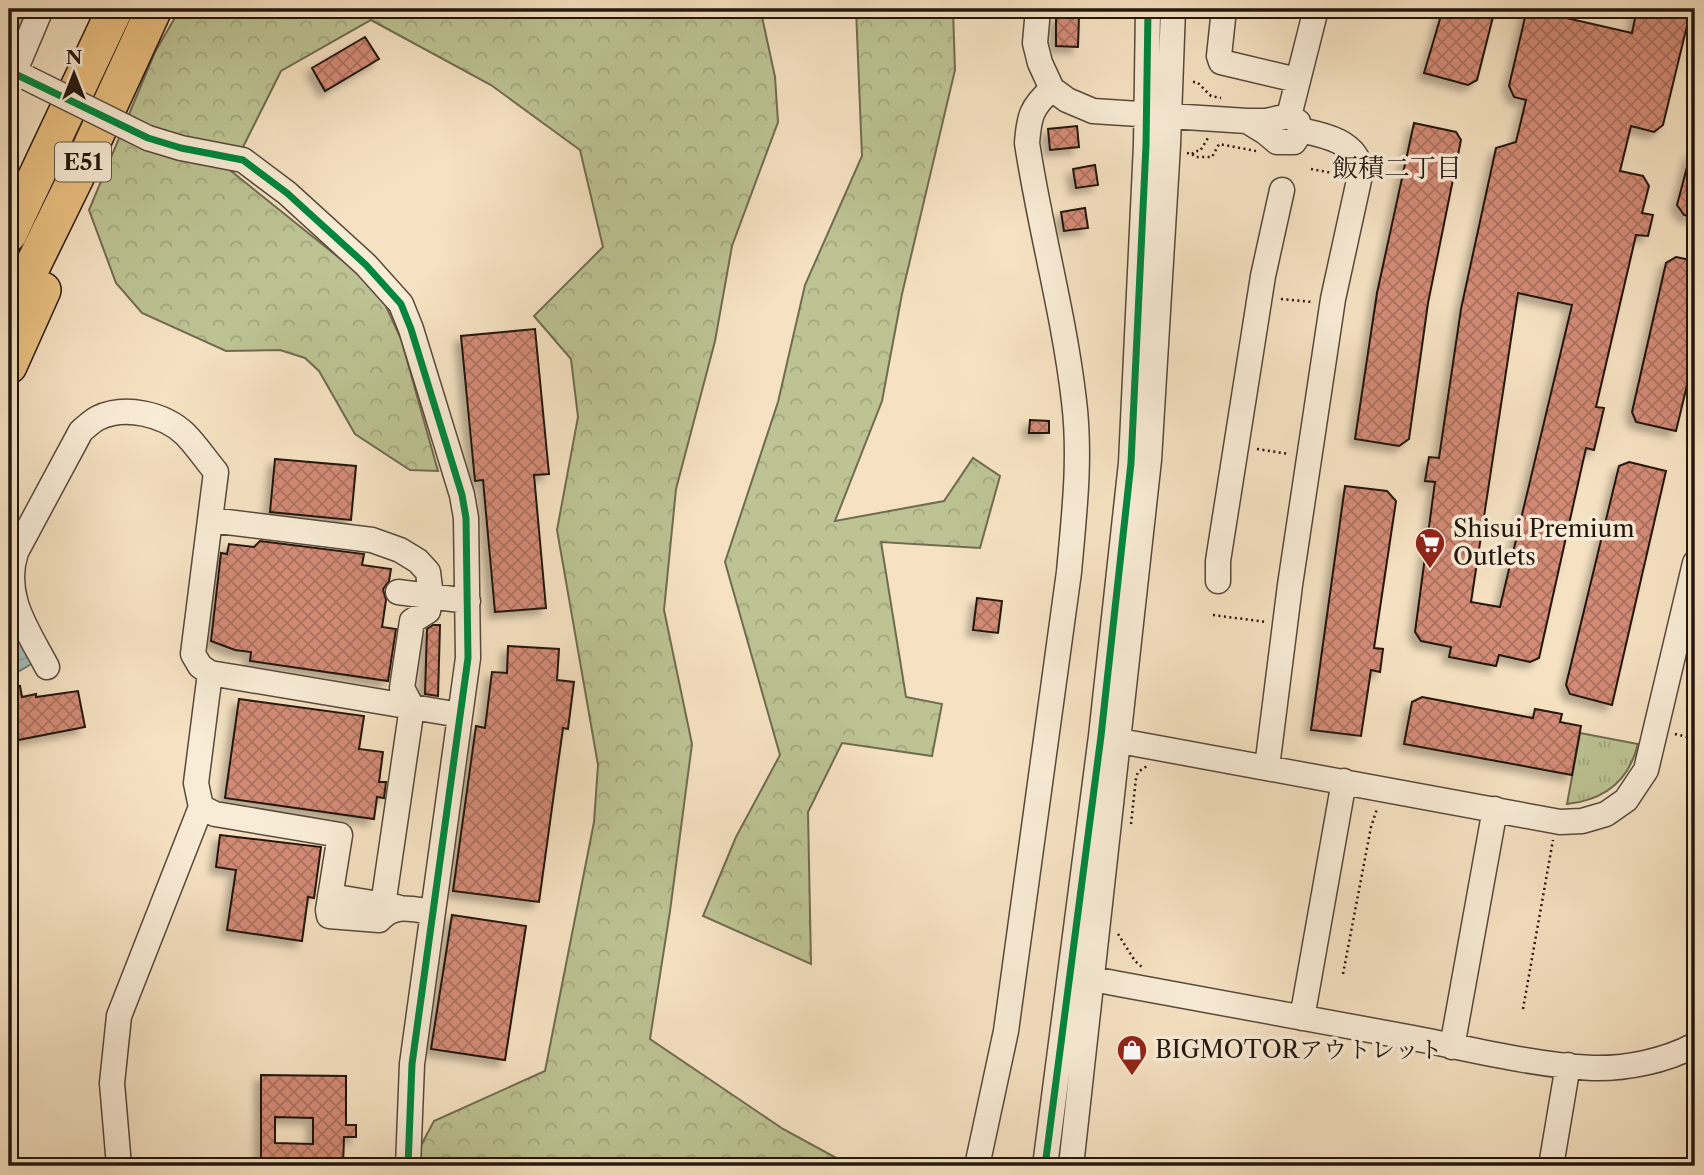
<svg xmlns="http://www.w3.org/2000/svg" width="1704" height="1175" font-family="'Libre Caslon Text','Noto Serif JP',serif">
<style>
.forest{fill:url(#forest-crowns);stroke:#706c50;stroke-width:2}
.park{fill:url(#park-tufts);stroke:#706c50;stroke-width:2}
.water{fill:url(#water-waves);stroke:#6d7a76;stroke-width:2}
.building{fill:url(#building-cross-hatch);stroke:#24160e;stroke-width:2;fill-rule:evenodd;filter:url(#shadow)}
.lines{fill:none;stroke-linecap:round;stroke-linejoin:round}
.minor-casing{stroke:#58493b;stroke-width:27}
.highway-casing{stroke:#24160e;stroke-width:38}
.path{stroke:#24160e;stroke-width:2.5;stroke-dasharray:2 3.5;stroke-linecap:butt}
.minor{stroke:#f9ecd7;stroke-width:24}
.highway{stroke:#ebc181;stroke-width:35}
.minor-bridge-casing{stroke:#58493b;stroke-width:27;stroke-linecap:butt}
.minor-bridge{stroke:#f9ecd7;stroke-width:24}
.cycleway-casing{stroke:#f9ecd7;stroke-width:11}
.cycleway{stroke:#00873e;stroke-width:7}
.labels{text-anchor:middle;stroke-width:7;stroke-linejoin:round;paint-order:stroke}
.shield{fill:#f9ecd7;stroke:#64564a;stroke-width:2}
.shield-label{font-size:23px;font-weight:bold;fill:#24160e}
.poi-label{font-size:24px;fill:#24160e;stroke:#f9ecd7;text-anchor:start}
.neighbourhood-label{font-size:26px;fill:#24160e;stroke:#f9ecd7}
</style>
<defs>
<pattern id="forest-crowns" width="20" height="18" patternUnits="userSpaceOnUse" patternTransform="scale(1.75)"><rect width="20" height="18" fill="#bdc393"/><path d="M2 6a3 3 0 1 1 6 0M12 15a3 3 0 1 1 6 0" fill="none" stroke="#a2a77e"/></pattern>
<pattern id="park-tufts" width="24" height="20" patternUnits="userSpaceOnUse" patternTransform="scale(1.75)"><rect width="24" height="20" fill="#bdc393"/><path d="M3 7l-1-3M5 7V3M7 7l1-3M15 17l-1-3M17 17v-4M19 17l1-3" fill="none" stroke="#a2a77e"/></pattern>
<pattern id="water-waves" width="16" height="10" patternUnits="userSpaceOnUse" patternTransform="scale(1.75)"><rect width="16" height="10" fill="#9ebcbb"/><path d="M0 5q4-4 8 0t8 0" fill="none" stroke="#88a1a0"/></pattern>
<pattern id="building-cross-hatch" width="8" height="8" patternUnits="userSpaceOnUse" patternTransform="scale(1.75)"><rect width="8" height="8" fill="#d38b76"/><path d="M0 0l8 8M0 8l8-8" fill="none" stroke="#ab715f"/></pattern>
<filter id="shadow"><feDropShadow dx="-6" dy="6" stdDeviation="3.5" flood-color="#0004"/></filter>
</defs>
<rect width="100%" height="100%" fill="#f6e2c2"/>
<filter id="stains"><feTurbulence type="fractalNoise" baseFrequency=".00286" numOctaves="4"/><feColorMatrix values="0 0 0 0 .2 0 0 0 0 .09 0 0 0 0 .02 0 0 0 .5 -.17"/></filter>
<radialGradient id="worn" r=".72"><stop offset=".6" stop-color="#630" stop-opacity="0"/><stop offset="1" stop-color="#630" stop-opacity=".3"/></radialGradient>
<path class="forest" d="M9 9H54L49 20 9 46Z
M180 9H758L761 12 775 77 778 122 732 246 715 341 676 489 664 610 692 744 670 911 650 1039 783 1129 851 1166H419V1149L434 1121 545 1071 594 822 598 765 557 530 578 417 571 359 534 316 603 247 580 150 491 85 371 20 281 71 231 171 378 289 401 339 438 471 410 470 355 434 319 371 305 358 280 350 226 351 142 313 116 283 89 210 155 52Z
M856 9H953L955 70 902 294 882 401 835 521 944 501 973 458 1000 476 980 548 881 542 906 697 942 704 932 756 842 743 808 812 811 964 703 916 736 837 780 755 725 562 778 402 805 285 862 156Z"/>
<path class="park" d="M1580 733 1638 744C1629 781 1604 800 1567 804Z"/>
<path class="water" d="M9 617 35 662 9 677Z"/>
<path class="building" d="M1443 9H1495L1477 80 1468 85 1424 73Z
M1527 9 1632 33 1637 9H1691L1663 125 1654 132 1631 126 1620 171 1643 176 1649 186 1642 213 1653 215 1648 236 1636 235 1596 407 1604 408 1594 450 1586 448 1539 658 1530 662 1499 655 1496 666 1449 657 1451 647 1421 641 1415 632 1435 482 1425 481 1429 457 1439 458 1461 309 1496 148 1516 142 1526 100 1514 97 1509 86ZM1518 293 1572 305 1500 607 1471 602Z
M1056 16H1079L1078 47 1056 46Z
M365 37 379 59 325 91 312 68Z
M1414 123 1456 132 1461 140 1428 303 1409 439 1399 446 1355 439 1377 293Z
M1077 126 1079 147 1050 150 1048 129Z
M1691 152 1695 153V218L1684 215 1677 205Z
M1095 165 1098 185 1076 188 1073 169Z
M1085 208 1088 228 1064 231 1061 212Z
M1676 257 1695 261V352L1676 431 1636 422 1632 412 1666 263Z
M535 329 549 474 534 475 546 608 495 612 483 480 475 481 461 336Z
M1030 420 1049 421V433H1029Z
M275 459 356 466 351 520 270 512Z
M1629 462 1666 471 1612 705 1570 694 1566 685 1619 466Z
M1345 486 1387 491 1396 501 1374 648 1383 649 1380 672 1371 670 1361 736 1311 730Z
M260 541 364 554 362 565 391 569 389 581 383 589 386 600 382 627 396 629 388 681 250 661 251 652 235 650 211 641 221 553 227 554 229 544 254 547Z
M977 598 1002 601 998 633 973 630Z
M433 625H440L438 696 425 694 427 629Z
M508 646 559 649 557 680 574 682 568 729 563 728 539 902 453 891 476 726 485 728 492 672 507 673Z
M20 686 22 697 36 694V697L78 691 85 727 18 740 14 720 9 721V688Z
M1422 697 1533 718 1535 709 1562 714 1560 722 1581 726 1572 775 1404 744 1412 702Z
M239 699 364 716 359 749 383 752 379 782H386L384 798 377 797 374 819 225 798Z
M220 835 321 847 314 898 308 897 302 941 227 930 236 870 216 867Z
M452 915 526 926 505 1060 431 1049Z
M261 1075 346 1076V1125H356V1137H344L343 1166H261ZM275 1117 313 1118V1144L275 1143Z"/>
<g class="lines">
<g class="minor-casing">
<path id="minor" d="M1038 9 1035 43 1040 63 1052 89 1067 100 1093 111 1247 121H1266L1289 116 1298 122 1300 133 1294 142H1277L1265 132 1247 121
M1224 9 1219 56 1221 62 1297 80
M14 73 41 9
M1289 116 1316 9
M148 138 181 148 243 160 287 193 366 265 401 304 411 329 462 495 466 518 468 658 412 1064 408 1166
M211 520 372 540 400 550 418 561 428 572 431 596 428 611 412 621 402 688 412 707 383 905
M1218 581V561L1263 276 1282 190
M398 592 468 601
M47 667C27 629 2 596 16 552L81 431C86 427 92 421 98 418 125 405 164 414 185 434 196 445 206 460 216 472L193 654 200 666 210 673 460 715
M210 673 196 783 201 807 215 814 340 835 328 910 329 916 379 920C394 903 411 909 431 912
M1120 741 1560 822 1582 821 1606 814 1626 800 1646 770 1695 563
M1267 767 1290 585 1333 299 1361 171C1357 141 1324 135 1300 130
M330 896 397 907
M1083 968 1093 979 1119 984C1217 1002 1315 1020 1413 1038 1470 1049 1534 1065 1592 1068 1626 1069 1665 1061 1695 1045
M1302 1018 1344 781
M1452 1047 1495 809
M119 1166 112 1083 119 1016 201 807
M977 1166 1006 1031 1069 572C1074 516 1081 458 1074 401 1064 314 1040 229 1027 143 1029 117 1031 107 1052 89
M1045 1166 1101 736 1131 463 1146 145 1148 9
M1071 1166 1149 460 1168 145 1173 9
M1551 1166 1568 1065"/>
</g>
<g class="highway-casing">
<path id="highway" d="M9 234 115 9
M9 314 86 157 154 9
M9 366 43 290"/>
</g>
<path class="path" d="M1193 82H1197L1211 96 1221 98
M1187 153 1192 154 1195 157H1212L1219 144 1256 151
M1192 154 1195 151H1200L1208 138
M1311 169 1338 174
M1281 299 1312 302
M1257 449 1289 454
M1690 544 1695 520
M1213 615 1266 622
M1675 734 1695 739
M1131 824 1136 778 1138 772 1147 766
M1118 934 1135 961 1143 968
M1343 974 1371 827 1377 809
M1523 1009 1553 840"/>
<use href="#minor" class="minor"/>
<use href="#highway" class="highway"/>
<g class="minor-bridge-casing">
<path id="minor-bridge" d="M27 78 148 138"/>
</g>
<use href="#minor-bridge" class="minor-bridge"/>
<g class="cycleway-casing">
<path id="cycleway" d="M9 71 148 138 181 148 243 160 287 193 366 265 401 304 411 329 462 495 466 518 468 658 412 1064 408 1166
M1045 1166 1101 736 1131 463 1146 145 1148 9"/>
</g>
<use href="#cycleway" class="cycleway"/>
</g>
<defs>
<g id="supermarket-pin" transform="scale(1.575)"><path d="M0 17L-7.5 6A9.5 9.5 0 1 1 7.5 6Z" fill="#8f2418" stroke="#f9ecd7"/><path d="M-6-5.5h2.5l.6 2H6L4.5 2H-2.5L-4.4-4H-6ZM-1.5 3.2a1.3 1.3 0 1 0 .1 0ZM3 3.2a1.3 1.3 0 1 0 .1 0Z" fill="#fff"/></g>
<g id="shop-pin" transform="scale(1.575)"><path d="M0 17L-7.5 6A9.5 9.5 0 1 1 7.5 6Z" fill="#8f2418" stroke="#f9ecd7"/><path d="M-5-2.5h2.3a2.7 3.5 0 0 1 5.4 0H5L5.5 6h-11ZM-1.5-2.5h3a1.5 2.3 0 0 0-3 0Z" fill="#fff"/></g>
</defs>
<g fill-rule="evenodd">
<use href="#supermarket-pin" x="1430" y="543"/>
<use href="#shop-pin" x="1132" y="1050"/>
</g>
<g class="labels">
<rect class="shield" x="55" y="142.5" width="56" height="39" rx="5"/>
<g class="shield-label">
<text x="83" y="170">E51</text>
</g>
<g class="poi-label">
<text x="1453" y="537">Shisui Premium<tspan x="1453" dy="28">Outlets</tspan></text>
<text x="1155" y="1058">BIGMOTORアウトレット</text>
</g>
<g class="neighbourhood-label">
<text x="1397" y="177">飯積二丁目</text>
</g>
</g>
<rect width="1704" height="1175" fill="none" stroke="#f6e2c2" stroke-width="35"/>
<rect x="10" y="10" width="1683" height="1154" fill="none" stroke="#24160e" stroke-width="3.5"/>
<rect x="18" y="18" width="1669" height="1140" fill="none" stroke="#24160e" stroke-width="2"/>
<g transform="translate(74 74)" stroke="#f9ecd7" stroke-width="5" paint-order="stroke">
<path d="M0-5L12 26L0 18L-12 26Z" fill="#24160e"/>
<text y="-10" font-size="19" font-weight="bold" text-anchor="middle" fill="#24160e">N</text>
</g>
<rect width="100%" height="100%" filter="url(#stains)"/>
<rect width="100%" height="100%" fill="url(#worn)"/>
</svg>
